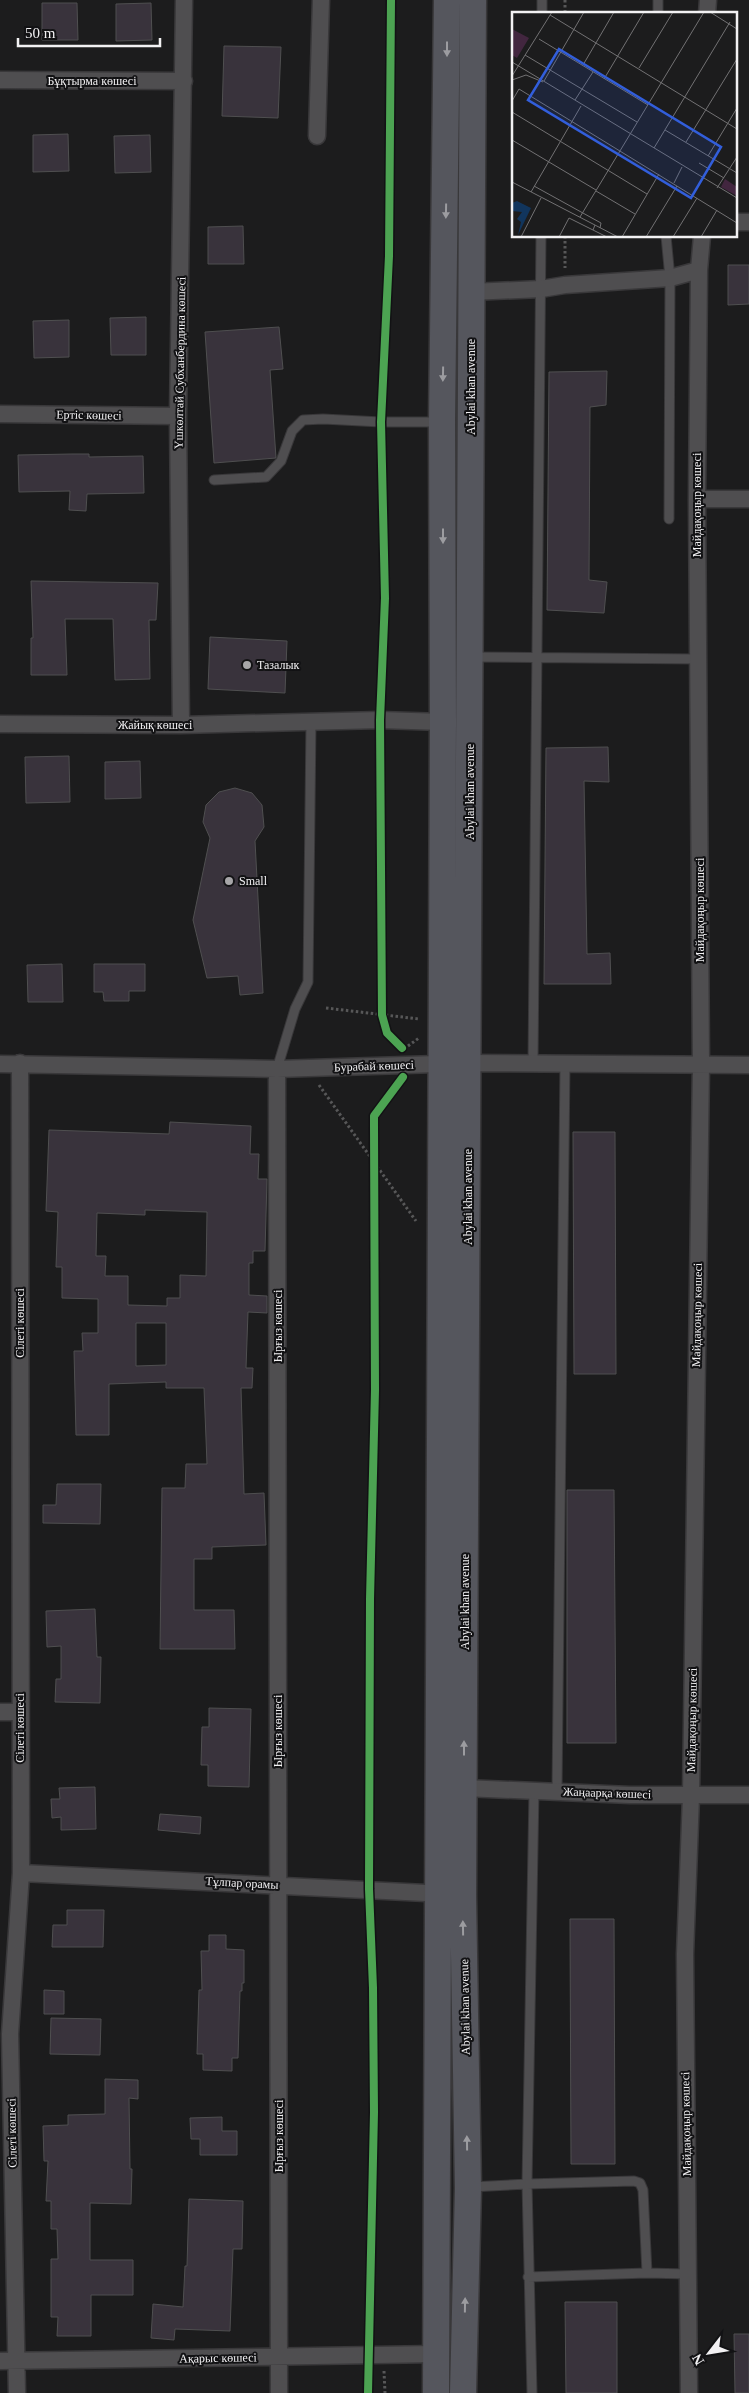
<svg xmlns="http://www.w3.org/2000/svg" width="749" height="2393" font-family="'Times New Roman',serif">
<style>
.building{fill:#39333c;stroke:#4f4f50;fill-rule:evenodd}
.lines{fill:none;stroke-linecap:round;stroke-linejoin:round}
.lane-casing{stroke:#39383a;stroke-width:11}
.street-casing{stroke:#39383a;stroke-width:19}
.primary-casing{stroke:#39383a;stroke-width:29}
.path{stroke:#575758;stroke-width:3;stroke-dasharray:2.5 2.5;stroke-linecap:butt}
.lane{stroke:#4f4e50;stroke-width:9}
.street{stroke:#4f4e50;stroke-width:16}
.primary{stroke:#55565d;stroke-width:26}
.cycleway-casing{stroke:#121214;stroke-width:11}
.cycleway{stroke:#4ca352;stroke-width:8}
.oneway{fill:#9c9ca0}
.poi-dot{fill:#a7a6a8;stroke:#121214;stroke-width:2}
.labels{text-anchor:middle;stroke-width:4;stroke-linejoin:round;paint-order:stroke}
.street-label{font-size:12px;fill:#f2f1f3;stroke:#121214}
.poi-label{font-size:12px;fill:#f2f1f3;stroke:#121214;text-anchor:start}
.inset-road{fill:none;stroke:#727173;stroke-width:1}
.view{fill:#325edb;fill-opacity:0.15;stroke:#325edb;stroke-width:2.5}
.inset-edge{fill:none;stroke:#f2f1f3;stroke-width:2.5}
</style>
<rect width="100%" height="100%" fill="#1c1c1d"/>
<path class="building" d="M42 3H77L78 40H42Z
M151 3 152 40 116 41V4Z
M224 46 281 47 278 118 222 116Z
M68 134 69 171 33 172V135Z
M150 135 151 172 115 173 114 136Z
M243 226 244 264H208V227Z
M728 265H749V304L728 305Z
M146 317V355H111L110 318Z
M69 320V357L34 358 33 321Z
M279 327 283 369 270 370 276 458 214 463 205 332Z
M607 371 606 405 590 407 589 580 607 582 604 613 547 610 549 372Z
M72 454H89V457L143 456 144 493 87 494 86 511 69 510 70 491 19 492 18 455Z
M31 581 158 583 156 620H149L150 679 115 680 113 619H65L67 675H31V638H33Z
M210 637 287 641 285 693 208 689Z
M608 747 609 782 584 781 587 954 610 953 611 984H544L546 748Z
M69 756 70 802 26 803 25 757Z
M140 761 141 798 105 799V762Z
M235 788 252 793 262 805 264 827 255 841 263 993 240 995 238 976 207 978 193 920 210 838 203 822 206 805 219 792Z
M62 964 63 1002H28L27 965Z
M94 964H145V991H129V1001H104L103 992H94Z
M170 1122 251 1126 250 1154H259L258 1179H267L265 1251H253V1263H249V1295L267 1296V1313L248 1312 246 1368H253L252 1388H241L244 1494 264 1493 266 1545 212 1547V1559H194V1610H234L235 1649H160L162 1488H185L186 1464H207L204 1388H166V1382L109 1384V1435H76L74 1351H83L82 1333H98V1299L62 1298V1267H56L58 1212 46 1211 49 1130 169 1134ZM145 1210 207 1212 206 1276 180 1275V1298H167V1306L128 1305V1276H105L106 1256H96L97 1213 145 1215ZM136 1323H166V1365L136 1366Z
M573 1132H615L616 1374H574Z
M57 1484H101L100 1524 43 1523V1505H56Z
M567 1490H614L616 1743H567Z
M95 1609 97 1657H101L100 1703 55 1702 56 1679H61V1646L47 1647 46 1611Z
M209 1708 251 1709 249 1787 208 1786V1765H201L202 1727H209Z
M95 1787 96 1829 61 1830V1817L52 1818 51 1799H60L59 1788Z
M160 1814 201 1817 200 1834 158 1830Z
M67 1910H104L103 1947H52L53 1925H67Z
M570 1919H614L615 2164H571Z
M209 1935H226V1949L244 1950V1983H242V1991H240L238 2058H232V2071L203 2070V2054H197L199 1990H202L201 1951H209Z
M44 1990 64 1991V2014H44Z
M51 2018 101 2019 100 2055 50 2054Z
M105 2079 138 2080V2099L129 2098 130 2169H132L131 2204 90 2203V2260H133V2295H91V2336H57L58 2317H51V2259H58L57 2229H51V2201H46L48 2161H44L43 2126 68 2125V2115L105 2114Z
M222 2117V2131H237V2155H200V2139H191L190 2118Z
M189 2199 243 2201 242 2249H233L230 2331 175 2329 174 2340 151 2338 153 2304 183 2307 185 2266H187Z
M565 2302H617V2393H566Z
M734 2334H749V2393H735Z"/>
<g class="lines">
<g class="lane-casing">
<path id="lane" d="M658 0V14
M542 14V0
M666 236 670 278 669 519
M214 480 266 477 281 461 292 431 303 420 323 419 381 422H439
M470 657 698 659
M533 1063 541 236
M277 1069 295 1009 308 982 311 722
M557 1791 565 1063
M470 2187 527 2184 534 1790
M528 2277 647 2273 687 2274
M532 2393 527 2184 634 2181 640 2183 643 2190 647 2273"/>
</g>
<g class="street-casing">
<path id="street" d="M707 14 708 0
M0 80 184 81
M317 136 321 0
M735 222H749
M471 292 541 289 565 285 670 278 699 270
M0 414 178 416
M697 499H749
M0 724 181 725 380 720 443 722
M181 725 178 416 184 0
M0 1064 277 1069 469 1063 749 1065
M277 1069 279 2393
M0 1712H20
M464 1788 630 1795H749
M21 1873 446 1894
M0 2361 435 2354
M17 2393 10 2034 21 1873 20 1063
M689 2393 685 1954 691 1796 701 1065 697 499 699 270 702 236"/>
</g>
<g class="primary-casing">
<path id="primary" d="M436 2393 443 722 442 422 447 0
M463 2393 468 2188 463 1896 473 0"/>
</g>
<path class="path" d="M565 0V14
M565 236V268
M326 1008 419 1019
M408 1046 419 1038
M319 1085 416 1221
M384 2371 385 2393"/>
<use href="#lane" class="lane"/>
<use href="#street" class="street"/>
<use href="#primary" class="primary"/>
<g class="cycleway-casing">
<path id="cycleway" d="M391 0 389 256 381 422 385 598 380 720 382 1015 387 1033 402 1048
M368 2393 374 2112 373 1988 369 1889 370 1599 375 1390 374 1126V1116L403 1077"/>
</g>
<use href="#cycleway" class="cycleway"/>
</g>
<defs><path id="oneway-solid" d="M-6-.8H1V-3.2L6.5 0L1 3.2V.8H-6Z" transform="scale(1.25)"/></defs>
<g class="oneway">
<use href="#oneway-solid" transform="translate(447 49) rotate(90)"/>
<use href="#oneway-solid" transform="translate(446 211) rotate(91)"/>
<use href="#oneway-solid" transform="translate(443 374) rotate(91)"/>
<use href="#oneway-solid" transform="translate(443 536) rotate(90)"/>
<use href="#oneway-solid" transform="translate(464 1748) rotate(-90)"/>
<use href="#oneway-solid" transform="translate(463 1928) rotate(-91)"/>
<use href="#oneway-solid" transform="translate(467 2143) rotate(-91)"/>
<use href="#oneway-solid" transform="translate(465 2305) rotate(-89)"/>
</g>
<g class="poi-dot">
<circle cx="247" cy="665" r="5"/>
<circle cx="229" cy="881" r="5"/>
</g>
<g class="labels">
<g class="street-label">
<text x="92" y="85">Бұқтырма көшесі</text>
<text transform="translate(180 363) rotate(-89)" y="4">Үшкөлтай Субханбердина көшесі</text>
<text transform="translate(471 387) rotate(-90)" y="4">Abylai khan avenue</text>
<text transform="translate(89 415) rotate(1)" y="4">Ертіс көшесі</text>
<text transform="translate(697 505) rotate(-90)" y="4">Майдақоңыр көшесі</text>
<text x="155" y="729">Жайық көшесі</text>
<text transform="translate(470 792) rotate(-90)" y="4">Abylai khan avenue</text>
<text transform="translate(700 910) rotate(-90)" y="4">Майдақоңыр көшесі</text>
<text transform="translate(374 1066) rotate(-2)" y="4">Бурабай көшесі</text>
<text transform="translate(468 1197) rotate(-90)" y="4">Abylai khan avenue</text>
<text transform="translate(697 1315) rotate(-89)" y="4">Майдақоңыр көшесі</text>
<text transform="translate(20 1323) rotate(-90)" y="4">Сілеті көшесі</text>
<text transform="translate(278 1326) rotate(-90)" y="4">Ырғыз көшесі</text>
<text transform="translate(465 1602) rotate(-90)" y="4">Abylai khan avenue</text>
<text transform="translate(692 1720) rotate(-89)" y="4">Майдақоңыр көшесі</text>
<text transform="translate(20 1728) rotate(-90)" y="4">Сілеті көшесі</text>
<text transform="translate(278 1731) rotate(-90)" y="4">Ырғыз көшесі</text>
<text transform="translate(607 1793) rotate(2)" y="4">Жаңаарқа көшесі</text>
<text transform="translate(242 1883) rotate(3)" y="4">Тұлпар орамы</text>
<text transform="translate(465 2007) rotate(-91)" y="4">Abylai khan avenue</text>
<text transform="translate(686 2124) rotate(-91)" y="4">Майдақоңыр көшесі</text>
<text transform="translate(12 2133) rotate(-91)" y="4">Сілеті көшесі</text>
<text transform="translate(279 2136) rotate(-90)" y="4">Ырғыз көшесі</text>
<text transform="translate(218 2358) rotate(-1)" y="4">Ақарыс көшесі</text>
</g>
<g class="poi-label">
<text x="257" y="669">Тазалык</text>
<text x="239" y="885">Small</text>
</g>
</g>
<g transform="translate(512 12)">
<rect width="225" height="225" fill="#1c1c1d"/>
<path d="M0 17 17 26 5 46 0 43ZM213 167 225 175V184L209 175Z" fill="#42263f"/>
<path d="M5 189 19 196 6 223 9 210 5 207 10 200 0 199V191Z" fill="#11355d"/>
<path class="inset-road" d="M198 0 225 17M38 3 225 117M27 27 136 93M13 43 125 110M0 50 225 186M71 53 102 0M127 56 161 0M0 64 40 0M92 67 132 0M0 68 14 63 31 70M32 69 72 0M63 88 81 60M0 89 7 77 225 211M0 100 135 182M153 118 225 161M0 128 84 178M174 130 225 47M142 136 218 10M196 144 225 96M187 151 212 166M0 170 106 225M162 171 170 155M22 174 89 211 88 216M205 176 225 145M84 179 123 202M19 180 69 94M68 205 192 0M81 218 95 225M9 225 29 186M47 225 57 206 81 218 83 213M110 225 147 162M134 225 165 174M161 225 185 186M189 225 205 198"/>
<path class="view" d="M47 37 209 135 179 186 16 88Z"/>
<rect width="225" height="225" class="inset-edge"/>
</g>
<g transform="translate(709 2353) rotate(239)" stroke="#121214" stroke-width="4" paint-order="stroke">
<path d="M0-4L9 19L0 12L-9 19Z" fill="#f2f1f3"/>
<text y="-8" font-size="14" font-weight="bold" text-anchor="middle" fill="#f2f1f3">N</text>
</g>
<path d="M18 38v8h142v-8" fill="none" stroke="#f2f1f3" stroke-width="2.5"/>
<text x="25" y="38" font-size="15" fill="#f2f1f3" stroke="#121214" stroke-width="4" paint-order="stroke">50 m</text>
</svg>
